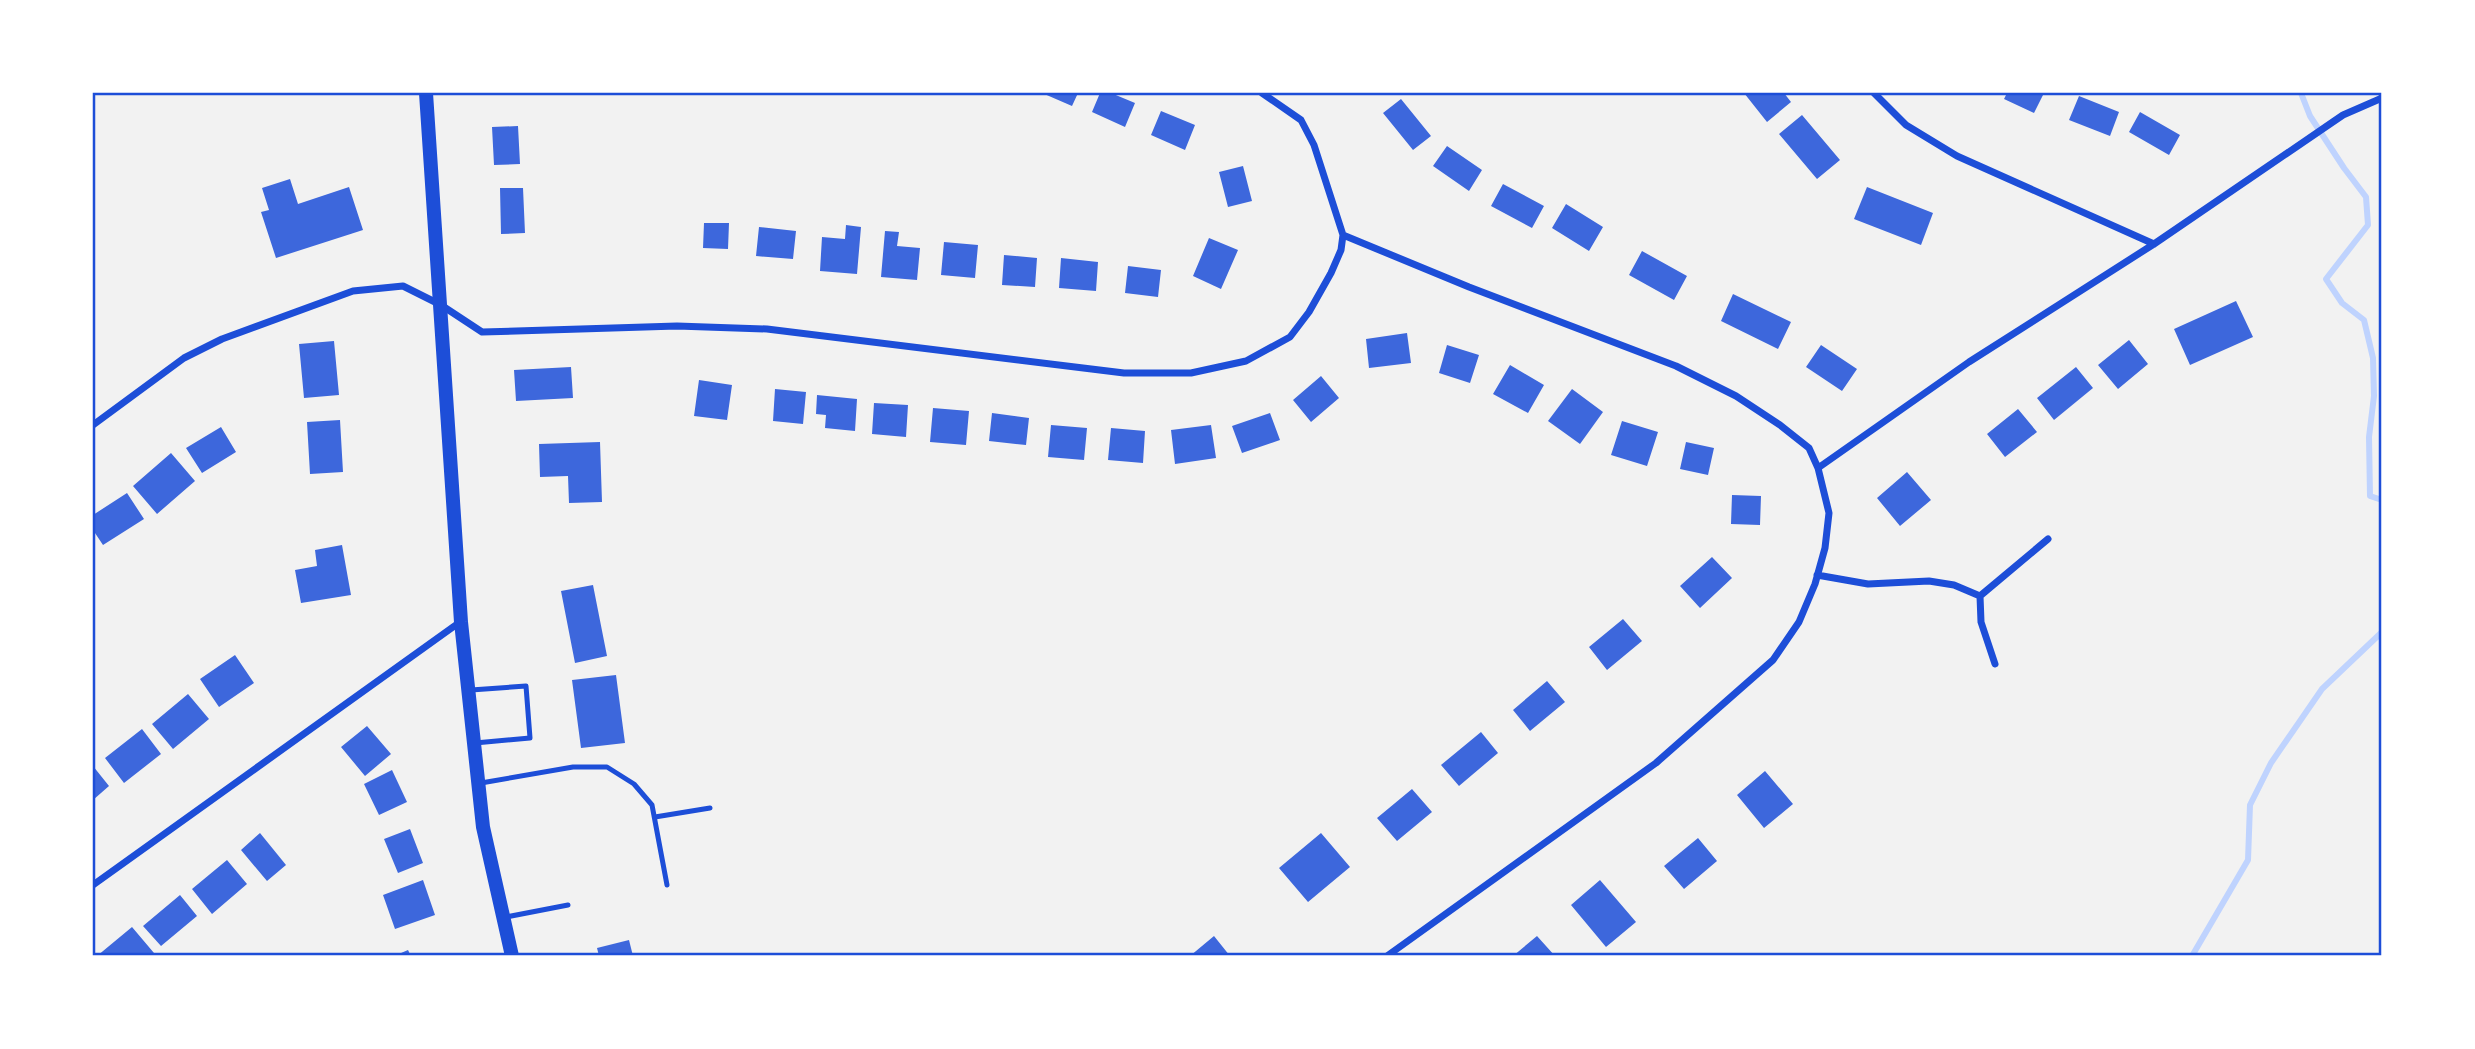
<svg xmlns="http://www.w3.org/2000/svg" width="2475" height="1049" font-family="'Libre Baskerville',serif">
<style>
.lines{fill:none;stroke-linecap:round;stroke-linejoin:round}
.stream{stroke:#bfd3fe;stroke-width:6}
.building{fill:#3d67dc}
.service{stroke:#1d4ed8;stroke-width:5}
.minor{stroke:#1d4ed8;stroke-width:7}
.secondary{stroke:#1d4ed8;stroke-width:14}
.neatline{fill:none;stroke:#1d4ed8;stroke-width:2.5}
</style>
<rect width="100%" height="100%" fill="#f2f2f2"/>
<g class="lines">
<path class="stream" d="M2301 93 2310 116 2344 168 2366 197 2368 225 2326 279 2342 303 2364 320 2373 358 2374 396 2369 437 2370 496 2382 500
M2192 956 2248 860 2250 805 2271 763 2322 689 2382 632"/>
</g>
<path class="building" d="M1042 93H1078L1072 106Z
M1100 93H1111L1135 103 1125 127 1092 112Z
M1744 93H1784L1791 102 1767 122Z
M2007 93H2044L2034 113 2004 99Z
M2079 96 2119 112 2110 136 2069 120Z
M1401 99 1431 136 1413 150 1383 113Z
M1161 111 1195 125 1185 150 1151 135Z
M2140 112 2180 135 2169 155 2129 132Z
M1802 115 1840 160 1817 179 1779 134Z
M518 126 520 164 494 165 492 127Z
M1447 146 1482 170 1469 191 1433 166Z
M1243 166 1252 201 1228 207 1219 172Z
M290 179 298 204 349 187 363 230 276 258 261 212 269 210 262 188Z
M1503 184 1544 206 1532 228 1491 206Z
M1867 187 1933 213 1921 245 1854 219Z
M500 188H523L525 233 501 234Z
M1566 204 1603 227 1589 251 1552 228Z
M704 223H729L728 249 703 248Z
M846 225 861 227 857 274 820 271 822 237 845 239Z
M759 227 796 231 793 259 756 256Z
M885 231 899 232 897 246 920 248 917 280 881 277Z
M1209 238 1238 250 1221 289 1193 276Z
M944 242 978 245 975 278 941 275Z
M1642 251 1687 276 1674 300 1629 275Z
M1004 255 1037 258 1035 287 1002 285Z
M1061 258 1098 262 1096 291 1059 288Z
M1128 266 1161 270 1158 297 1125 293Z
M1733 294 1791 322 1778 349 1721 321Z
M2236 301 2253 337 2190 365 2174 329Z
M1407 333 1411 363 1369 368 1366 339Z
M2129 340 2148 364 2118 389 2098 365Z
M334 341 339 395 304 398 299 344Z
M1447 345 1479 355 1470 383 1439 373Z
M1821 345 1857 369 1842 391 1806 367Z
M1510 365 1544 385 1528 413 1493 394Z
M571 367 573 398 516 401 514 370Z
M2076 367 2093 388 2054 420 2037 398Z
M1321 376 1339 398 1311 422 1293 400Z
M699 380 732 385 727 420 694 416Z
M775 389 806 392 803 424 773 421Z
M1572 389 1603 412 1580 444 1548 421Z
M817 395 857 399 855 431 825 428 826 415 816 414Z
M874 403 908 405 906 437 872 434Z
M933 408 969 411 966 445 930 442Z
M2018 409 2037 432 2005 457 1987 434Z
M992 413 1029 418 1026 445 989 441Z
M1270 413 1280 440 1242 453 1232 426Z
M340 420 343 472 310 474 307 422Z
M1622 421 1658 432 1647 466 1611 455Z
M1051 425 1087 428 1084 460 1048 457Z
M1211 425 1216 458 1175 464 1171 430Z
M221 427 236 452 202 473 186 448Z
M1111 428 1145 431 1143 463 1108 460Z
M600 442 602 502 569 503 568 476 540 477 539 444Z
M1686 442 1714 448 1708 475 1680 469Z
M171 453 195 481 157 514 133 486Z
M1907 472 1931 500 1900 526 1877 498Z
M127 493 144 519 103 545 93 530V515Z
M1732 495 1761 496 1760 525 1731 524Z
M342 545 351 595 301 603 295 570 317 566 315 550Z
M1712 557 1732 578 1700 608 1680 586Z
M593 585 607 656 575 663 561 591Z
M1623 619 1642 641 1607 670 1589 647Z
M235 655 254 683 219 707 200 679Z
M616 675 625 743 581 748 572 680Z
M1547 681 1565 702 1530 731 1513 710Z
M188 694 209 719 173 749 152 724Z
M367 726 391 754 365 776 341 747Z
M142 729 161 754 124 783 105 758Z
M1481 732 1498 753 1459 786 1441 765Z
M93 766 109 786 93 800Z
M392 770 407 802 379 815 364 784Z
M1765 771 1793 804 1764 828 1737 795Z
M1412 789 1432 812 1397 841 1377 818Z
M410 829 423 863 398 873 384 839Z
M260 833 286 865 267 881 241 850Z
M1321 833 1350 867 1308 902 1279 868Z
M1698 838 1717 861 1684 889 1664 866Z
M227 860 247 884 212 914 192 889Z
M423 880 435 915 395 929 383 895Z
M1600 880 1636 922 1606 947 1571 905Z
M180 895 197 916 161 946 143 926Z
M132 927 154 953 150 956H97Z
M1214 936 1230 956H1190Z
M1537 936 1555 956H1513Z
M629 940 633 956H599L597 948Z
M408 950 411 956H394Z"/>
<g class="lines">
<path class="service" d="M471 690 526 686 530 738 475 743
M481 783 573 767H607L634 784 652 805 667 885
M655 817 710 808
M506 917 568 905"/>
<path class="minor" d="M1874 93 1906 125 1957 156 2154 244
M1343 235 1469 287 1676 366 1736 396 1780 425 1809 448 1818 468 1829 513 1825 548 1815 584 1799 622 1773 660 1656 763 1387 956
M93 425 184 358 222 339 353 291 403 286 441 305 482 332 677 326 767 329 1124 373H1191L1246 361 1290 337 1309 312 1331 273 1341 250 1343 235 1314 145 1301 120 1262 93
M1818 468 1969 362 2154 244 2343 115 2382 98
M1817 575 1868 584 1929 581 1954 585 1980 596 1981 622 1995 664
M1980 596 2048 539
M93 885 460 622"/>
<path class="secondary" d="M426 93 461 622 483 827 512 956"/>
</g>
<rect width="2475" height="1049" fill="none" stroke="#ffffff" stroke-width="189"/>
<rect x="94" y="94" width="2286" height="860" class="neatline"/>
</svg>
